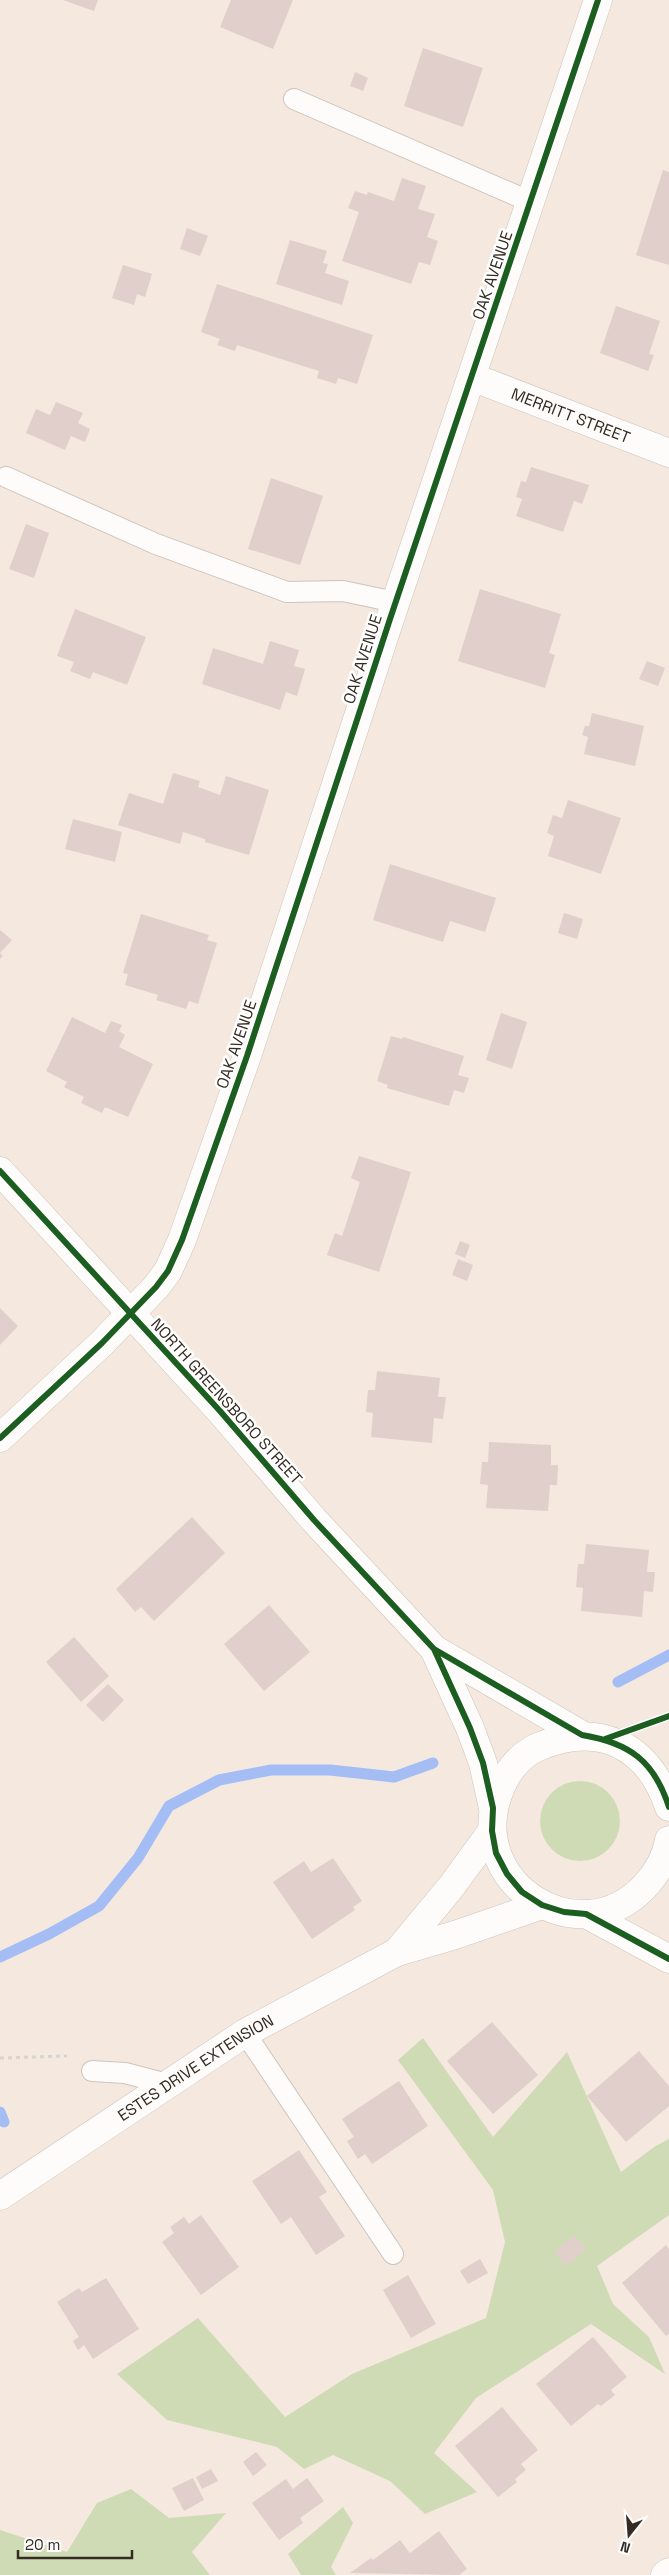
<svg xmlns="http://www.w3.org/2000/svg" width="669" height="2575" font-family="'Space Grotesk',sans-serif">
<style>
.green{fill:#cfdbb4}
.lines{fill:none;stroke-linecap:round;stroke-linejoin:round}
.stream{stroke:#a4bdf5;stroke-width:11}
.building{fill:#e1cfcb}
.lane-casing{stroke:#cec4bc;stroke-width:22}
.street-casing{stroke:#cec4bc;stroke-width:29}
.secondary-casing{stroke:#cec4bc;stroke-width:29}
.path{stroke:#d7d4d1;stroke-width:3;stroke-dasharray:4 4;stroke-linecap:butt}
.lane{stroke:#fdfcfa;stroke-width:20}
.street{stroke:#fdfcfa;stroke-width:28}
.secondary{stroke:#fdfcfa;stroke-width:28}
.cycleway-casing{stroke:#fff;stroke-width:9}
.cycleway{stroke:#1b5e20;stroke-width:6}
.labels{text-anchor:middle;stroke-width:5;stroke-linejoin:round;paint-order:stroke}
.street-label{font-size:16px;fill:#342b23;stroke:#fff}
</style>
<rect width="100%" height="100%" fill="#f4e8df"/>
<path class="green" d="M540 1821a40 40 0 1 1 80 0a40 40 0 1 1-80 0Z
M423 2038 493 2137 567 2052 621 2172 654 2147 669 2139V2215L597 2266 613 2304 649 2337 665 2374 591 2324 476 2398 434 2453 477 2492 425 2514 390 2481 333 2455 304 2469 277 2447 167 2420 117 2374 198 2318 285 2417 352 2374 486 2318 505 2242 493 2190 398 2060Z
M131 2489 169 2518 226 2513 192 2552 210 2575H0V2530L67 2552 97 2503Z
M343 2507 353 2523 331 2567 336 2575H301L288 2554Z"/>
<g class="lines">
<path class="stream" d="M618 1682 669 1655
M0 1957 49 1934 99 1906 138 1858 169 1806 219 1780 271 1770H330L394 1777 433 1763
M0 2112 4 2122"/>
</g>
<path class="building" d="M63 0H98L94 11Z
M231 0H293L273 49 220 27Z
M423 48 483 68 463 127 404 106Z
M355 72 368 78 363 91 350 86Z
M663 170 669 172V265L636 255Z
M402 178 426 186 418 209 435 214 427 237 438 241 430 265 419 262 411 284 342 261 359 212 348 208 355 191 367 195 368 192 394 201Z
M187 228 208 236 200 256 180 249Z
M290 240 327 251 323 263 328 264 325 273 349 281 342 305 276 284Z
M123 265 152 274 145 297 137 294 134 305 112 298Z
M217 284 373 335 357 384 338 378 336 384 317 378 319 371 237 345 235 351 217 345 220 339 201 332Z
M616 306 660 321 649 354 654 355 648 371 600 353Z
M56 402 83 413 78 423 90 429 85 442 71 436 65 450 26 433 36 409 50 415Z
M531 467 589 485 582 504 574 501 563 532 516 516 522 499 516 497 521 481 526 482Z
M271 478 323 496 300 565 248 549Z
M26 524 49 533 34 578 9 569Z
M480 589 561 614 549 653 555 655 545 688 458 661Z
M75 609 146 637 127 685 93 672 90 679 70 671 74 662 57 656Z
M270 641 299 650 294 666 305 669 297 696 286 692 280 710 202 684 213 648 263 664Z
M647 661 665 668 658 686 639 679Z
M592 713 644 726 635 766 584 754 588 737 582 735 585 726H589Z
M173 773 200 781 198 787 220 795 226 776 269 790 249 855 205 842V839L183 832 180 844 118 825 129 793 163 804Z
M568 800 621 818 601 874 548 856 554 836 547 833 553 815 562 818Z
M73 819 122 832 115 862 65 849Z
M390 864 496 898 485 932 450 921 443 942 373 920Z
M564 913 583 919 577 939 558 933Z
M141 914 209 935 207 940 217 943 198 1004 189 1001 186 1009 156 1000 158 995 125 985 128 974 123 973Z
M0 930 12 940 0 953 3 956 0 959Z
M501 1013 527 1022 512 1069 486 1060Z
M72 1017 105 1033 111 1021 122 1025 119 1031 125 1035 119 1047 153 1064 128 1117 105 1107 102 1113 81 1103 84 1097 64 1087 67 1082 46 1071Z
M391 1036 402 1039 403 1037 464 1056 458 1075 469 1078 464 1093 454 1090 449 1106 387 1088 388 1085 377 1081Z
M359 1156 411 1172 379 1272 327 1255 335 1233 342 1236 360 1182 351 1178Z
M460 1241 470 1245 465 1258 455 1254Z
M458 1259 473 1265 467 1281 452 1275Z
M0 1308 18 1326 0 1345Z
M377 1371 440 1378 438 1397H446L443 1419 434 1418 432 1443 371 1437 373 1413 366 1412 368 1390H375Z
M489 1442 551 1445V1465H558L557 1485H550L548 1511 486 1508 488 1485 480 1484 482 1462H488Z
M192 1517 225 1553 154 1621 141 1607 135 1612 116 1589Z
M586 1544 649 1550 647 1572H655L653 1592 644 1591 642 1617 581 1611 583 1588 576 1587 578 1564H584Z
M269 1605 310 1652 264 1691 224 1644Z
M74 1637 109 1676 81 1702 46 1662Z
M108 1684 124 1700 103 1722 86 1705Z
M333 1858 362 1901 353 1907 355 1910 312 1939 273 1882 304 1861 311 1872Z
M492 2022 538 2075 493 2114 447 2061Z
M639 2051 669 2086V2106L626 2142 587 2096Z
M399 2081 428 2126 372 2164 365 2154 358 2159 347 2141 354 2137 342 2119Z
M299 2150 327 2192 319 2197 345 2236 316 2255 291 2217 281 2224 252 2181Z
M201 2215 239 2267 201 2295 162 2242 174 2233 170 2227 184 2217 189 2224Z
M575 2235 586 2249 566 2266 554 2252Z
M666 2245 669 2249V2334L666 2336 622 2283Z
M480 2259 488 2273 468 2284 460 2271Z
M408 2275 436 2324 411 2338 383 2290Z
M106 2278 139 2329 93 2359 84 2345 78 2350 73 2341 79 2337 57 2302 79 2288 82 2292Z
M593 2337 627 2377 611 2390 615 2395 601 2406 598 2404 571 2426 536 2384Z
M502 2407 538 2450 521 2464 526 2470 515 2479 517 2482 498 2497 455 2446Z
M256 2452 267 2465 253 2476 243 2462Z
M211 2469 218 2481 202 2489 196 2477Z
M193 2478 204 2500 184 2511 172 2488Z
M307 2478 324 2501 300 2518 303 2523 279 2540 252 2503 286 2479 293 2489Z
M439 2531 467 2569 459 2575 350 2573 371 2558 373 2560 400 2540 410 2553Z"/>
<g class="lines">
<g class="lane-casing">
<path id="lane" d="M294 99 531 202
M6 477 156 544 287 592 343 591 395 602
M245 2033 393 2254
M92 2071 125 2073 167 2084"/>
</g>
<g class="street-casing">
<g id="street">
<path id="s1" d="M472 377 669 453"/>
<path d="M0 1438 102 1343 156 1287 168 1271 182 1240 247 1056 390 619 598 0"/>
<path d="M665 2575 669 2572"/>
</g>
</g>
<g class="secondary-casing">
<g id="secondary">
<path d="M0 1171 220 1411 314 1520 434 1649 582 1735"/>
<path d="M434 1649 470 1728 483 1763 493 1808"/>
<path d="M669 1807C648 1745 600 1721 538 1747 519 1755 504 1775 498 1795 466 1884 580 1956 645 1886 657 1873 666 1858 669 1840"/>
<path d="M586 1914 669 1959"/>
<path d="M397 1952 451 1887 492 1831"/>
<path id="s2" d="M0 2196 245 2033 397 1952 455 1935 542 1905"/>
</g>
</g>
<path class="path" d="M0 2058 67 2056"/>
<use href="#lane" class="lane"/>
<use href="#street" class="street"/>
<use href="#secondary" class="secondary"/>
<g class="cycleway-casing">
<path id="cycleway" d="M0 1171 220 1411 314 1520 434 1649 582 1735C630 1743 654 1761 669 1807
M0 1438 102 1343 156 1287 168 1271 182 1240 247 1056 390 619 598 0
M434 1649 470 1728 483 1763 493 1808 492 1831 496 1853 507 1874 522 1892 542 1905 564 1912 586 1914 669 1959
M605 1739 669 1716"/>
</g>
<use href="#cycleway" class="cycleway"/>
</g>
<g class="labels">
<g class="street-label">
<text transform="translate(492 275) rotate(-71)" y="6">OAK AVENUE</text>
<text dy="6" stroke="none"><textPath href="#s1" startOffset="106">MERRITT STREET</textPath></text>
<text transform="translate(362 659) rotate(-72)" y="6">OAK AVENUE</text>
<text transform="translate(236 1044) rotate(-71)" y="6">OAK AVENUE</text>
<text transform="translate(227 1401) rotate(48)" y="6">NORTH GREENSBORO STREET</text>
<text dy="6" stroke="none"><textPath href="#s2" startOffset="234">ESTES DRIVE EXTENSION</textPath></text>
</g>
</g>
<g transform="translate(629 2535) rotate(197)" stroke="#ffffff" stroke-width="4" paint-order="stroke">
<path d="M0-4L9 19L0 12L-9 19Z" fill="#342b23"/>
<text y="-8" font-size="14" font-weight="bold" text-anchor="middle" fill="#342b23">N</text>
</g>
<path d="M18 2550v8h114v-8" fill="none" stroke="#342b23" stroke-width="2.5"/>
<text x="25" y="2550" font-size="15" fill="#342b23" stroke="#ffffff" stroke-width="4" paint-order="stroke">20 m</text>
</svg>
